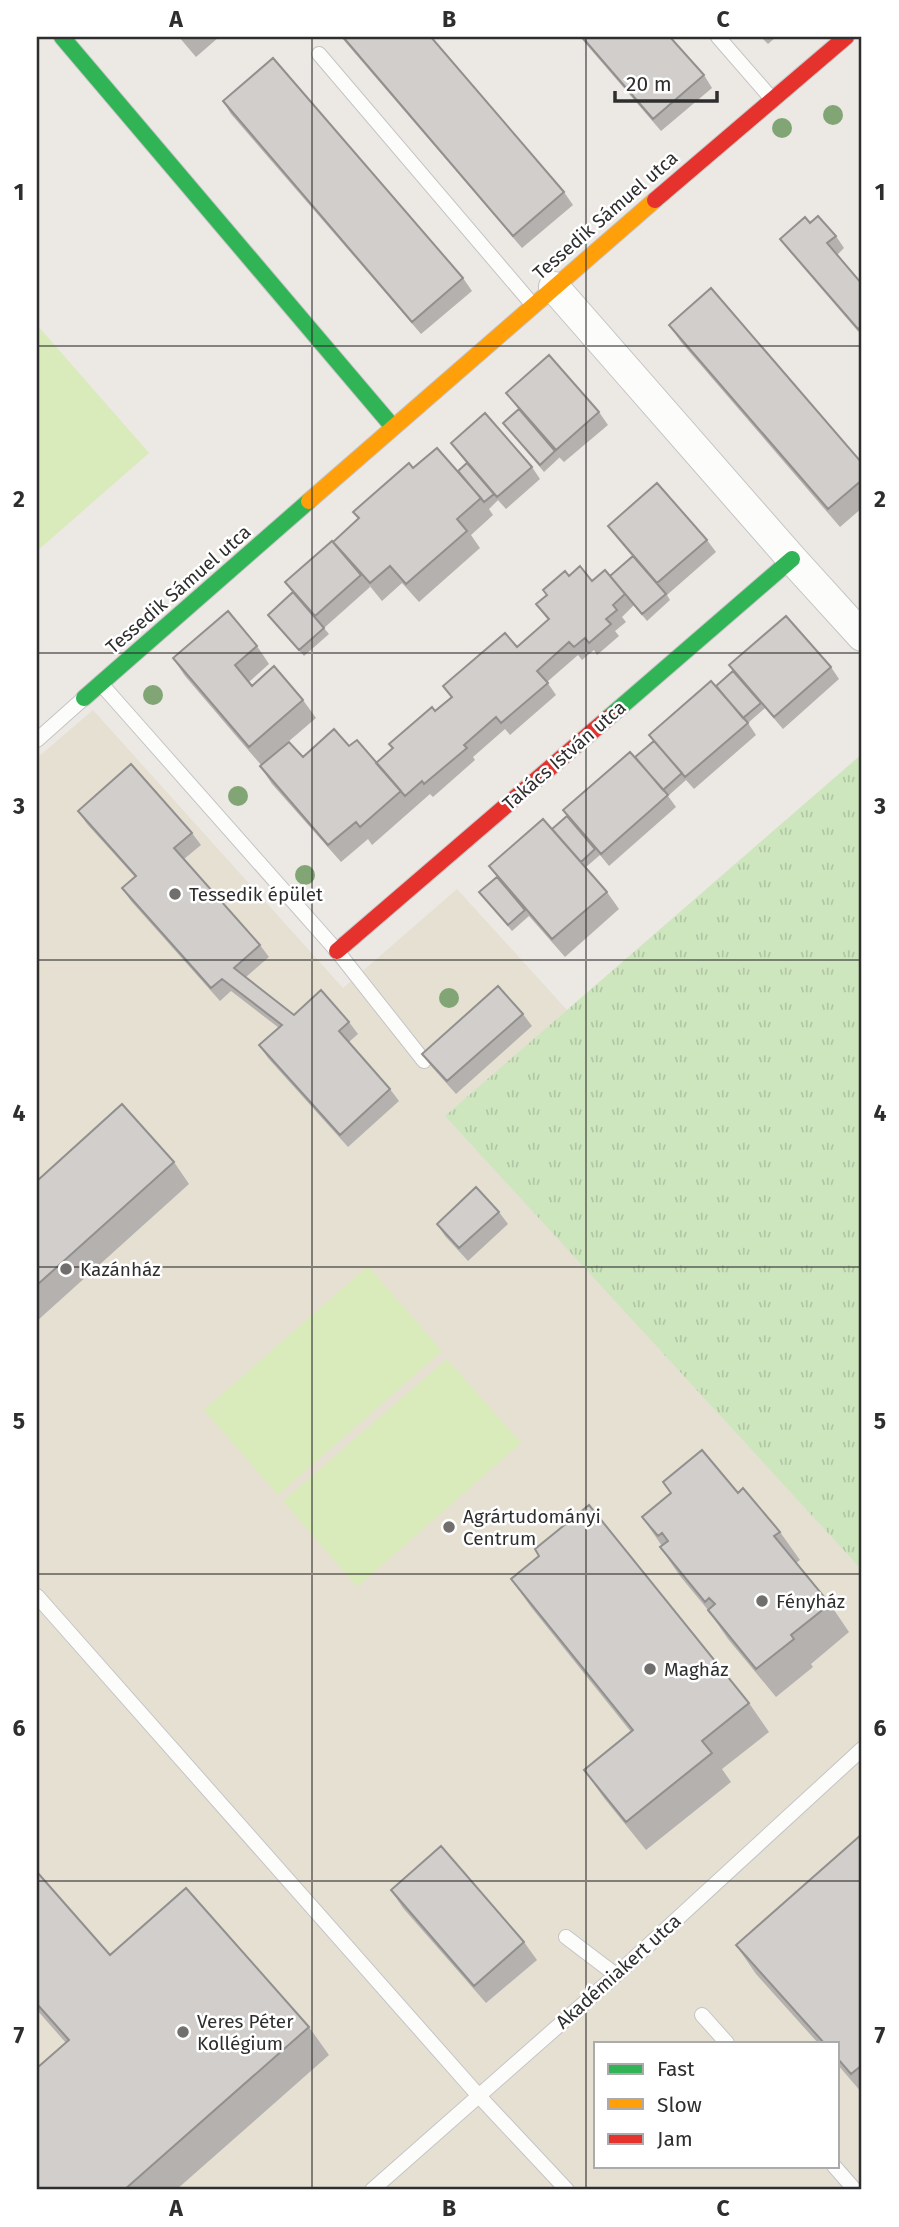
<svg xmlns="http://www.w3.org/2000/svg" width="899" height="2227" font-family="'Fira Sans',sans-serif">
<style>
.education{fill:#e6e0d3;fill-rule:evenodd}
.park{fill:url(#park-tufts)}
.pitch{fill:#d9eabb}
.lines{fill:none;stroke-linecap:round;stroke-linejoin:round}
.lane-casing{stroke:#c5c4c5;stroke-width:16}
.street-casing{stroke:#c5c4c5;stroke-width:32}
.fast-casing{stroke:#c5c4c5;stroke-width:18}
.slow-casing{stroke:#c5c4c5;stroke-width:18}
.jam-casing{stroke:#c5c4c5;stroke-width:18}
.lane{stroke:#fcfcfb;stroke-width:14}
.street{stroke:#fcfcfb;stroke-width:30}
.fast{stroke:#30b455;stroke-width:16}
.slow{stroke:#ff9f0a;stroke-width:16}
.jam{stroke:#e5322d;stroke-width:16}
.tree{fill:#82a575}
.wall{fill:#b4b1af}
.building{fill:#d1cecb;stroke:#92908e;stroke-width:2}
.grid{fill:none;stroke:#2e2e2e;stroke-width:2;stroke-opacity:0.55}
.poi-dot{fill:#706f6e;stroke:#fff;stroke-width:2.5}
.labels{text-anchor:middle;stroke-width:5;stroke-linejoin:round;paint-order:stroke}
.street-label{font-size:19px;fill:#2e2e2e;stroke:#fff}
.poi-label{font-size:19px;fill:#2e2e2e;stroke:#fff;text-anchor:start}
.neatline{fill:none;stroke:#2e2e2e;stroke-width:2.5}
.grid-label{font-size:23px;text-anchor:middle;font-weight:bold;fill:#2e2e2e}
</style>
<defs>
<pattern id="park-tufts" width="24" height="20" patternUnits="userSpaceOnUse" patternTransform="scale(1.75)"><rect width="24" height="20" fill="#cee6be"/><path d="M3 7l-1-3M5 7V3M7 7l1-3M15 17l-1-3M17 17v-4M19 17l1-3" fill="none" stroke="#b1c6a4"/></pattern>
</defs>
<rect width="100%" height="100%" fill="#ece8e4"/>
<path class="education" d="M93 710 343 988 457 889 567 1010 862 754V2190H37V758ZM596 2043H838V2166H596Z"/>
<path class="park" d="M862 754V1570L445 1116Z"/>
<path class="pitch" d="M37 325 149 453 37 551Z
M368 1266 442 1351 278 1495 204 1410Z
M447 1359 521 1443 357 1587 283 1501Z"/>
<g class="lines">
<g class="lane-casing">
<path id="lane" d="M718 37 772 99
M319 54 532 304
M102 685 337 951 424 1061
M37 740 83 699
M37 1596 478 2095 567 2190
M566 1937 616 1975
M702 2015 727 2043
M834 2166 855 2190
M372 2190 616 1975 862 1749"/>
</g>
<g class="street-casing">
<path id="street" d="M554 287 792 559 862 636"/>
</g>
<g class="fast-casing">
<path id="fast" d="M62 37 393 427
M84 698 309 501
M608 718 792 559"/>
</g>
<g class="slow-casing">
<path id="slow" d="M309 501 655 200"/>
</g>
<g class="jam-casing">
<path id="jam" d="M655 200 846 37
M337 951 608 718"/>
</g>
<use href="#lane" class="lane"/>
<use href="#street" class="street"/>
<use href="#fast" class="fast"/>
<use href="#slow" class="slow"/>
<use href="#jam" class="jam"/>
</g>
<g class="tree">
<circle cx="833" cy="115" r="10"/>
<circle cx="782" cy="128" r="10"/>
<circle cx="153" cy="695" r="10"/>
<circle cx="238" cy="796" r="10"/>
<circle cx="305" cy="875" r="10"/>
<circle cx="449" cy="998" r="10"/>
</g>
<path class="wall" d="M179 37H219L196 57Z
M341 37H431L564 192 573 205 522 248Z
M580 37H670L704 75 712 88 661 131Z
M761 37H776L768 44Z
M223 101 463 278 472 291 421 334 231 114Z
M810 223 836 236 844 248 837 255 862 284V336L789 251 780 239Z
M669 325 862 463V508L840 527 681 342Z
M506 393 599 412 608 425 564 462 559 457H560L544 472 503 423 519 410Z
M451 443 532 467 540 479 506 509 497 499 498 500 489 509 493 515 471 535 480 548 419 602 402 583 382 601 369 585 370 587 324 628 329 634 304 656 268 615 292 592 285 582 338 548 358 519 353 512 413 468 458 471 467 464Z
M608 526 707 540 716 552 667 595 670 600 647 621 634 605 622 617 626 622 615 631 619 636 597 655 594 650 582 660 578 655 547 682 556 695 510 735 505 729 473 757 475 760 433 797 430 794 372 845 368 839 341 862 272 784 260 766 303 757 349 746 376 763 392 749 389 744 435 711 451 697 443 686 517 647 548 620 536 604 547 596 543 590 569 576 592 581 610 575 632 556 617 538Z
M257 646 269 664 249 682 252 686 303 700 316 718 261 765 185 676 173 658Z
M729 665 831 667 839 679 783 729 765 708 748 723 756 735 694 789 686 780 668 796 676 807 609 866 600 855 586 867 607 892 619 909 565 957 529 916 512 931 479 892 497 877 489 866 552 829 567 816 563 810 635 757 654 741 649 735 716 686 733 671Z
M78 811 192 833 201 845 184 859 260 945 269 957 246 977 294 1015 349 1022 358 1034 349 1042 390 1089 399 1101 348 1147 268 1058 259 1045 279 1028 231 991 220 1001 131 901 122 888 135 877 87 824Z
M523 1014 532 1026 456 1094 431 1066 422 1054Z
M174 1162 189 1184 37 1321V1181Z
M499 1212 508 1224 468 1261 445 1236 437 1224Z
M663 1482 738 1493 780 1532 800 1560 796 1563 830 1604 849 1632 811 1664 813 1667 776 1697 728 1639 708 1610 680 1576 660 1547 662 1546 642 1517 671 1493Z
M511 1579 749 1703 769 1732 722 1769 731 1782 646 1850 604 1798 584 1770 631 1732 531 1607Z
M862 1834V2093L838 2065V2043H818L756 1974 736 1945Z
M37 1872 110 1955 309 2027 329 2055 176 2190H37L66 2043 37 2010Z
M391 1890 524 1942 537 1960 486 2003 403 1908Z"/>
<path class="building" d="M343 37H431L564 192 513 236Z
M582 37H670L704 75 653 119Z
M273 58 463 278 412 322 223 101Z
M818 216 836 236 827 243 862 284V326L858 329 780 239 805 217 810 223Z
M711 288 862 463V480L828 509 669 325Z
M549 355 599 412 556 450 506 393Z
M519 409 555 451 540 465 503 423Z
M485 413 532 467 497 497 451 443Z
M437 448 481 498 457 519 467 531 406 584 390 566 370 583 333 542 359 518 353 512 409 463 413 468Z
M467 463 494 494 484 502 458 471Z
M657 483 707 540 657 583 608 526Z
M332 541 361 575 315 616 285 582Z
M633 556 666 594 642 614 610 576Z
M580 566 592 581 605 570 625 594 613 605 617 610 606 619 611 624 589 643 585 638 574 647 569 642 537 671 548 683 501 723 496 717 464 745 467 748 424 784 422 781 405 796 376 763 393 748 389 744 432 707 435 711 452 697 443 686 505 633 517 647 549 619 536 604 547 595 543 590 565 571 569 576Z
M293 592 324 628 299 650 268 615Z
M228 611 257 646 235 665 252 686 274 666 303 700 249 747 173 658Z
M786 616 831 667 774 717 729 665Z
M733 671 761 703 743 718 716 686Z
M711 681 748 723 685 777 649 735Z
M334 729 349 746 357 740 401 791 360 827 356 822 328 845 260 766 289 742 303 757Z
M654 741 682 773 663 790 635 757Z
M630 752 668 795 601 854 563 810Z
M131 764 192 833 174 848 260 945 234 968 294 1015 321 990 349 1022 339 1031 390 1089 340 1135 259 1045 282 1025 222 979 211 988 122 888 136 876 78 811Z
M567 816 595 849 581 862 552 829Z
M543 819 607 892 552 939 489 866Z
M497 877 525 910 508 925 479 892Z
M498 986 523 1014 447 1081 422 1054Z
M122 1104 174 1162 37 1285V1181Z
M476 1187 499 1212 459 1248 437 1224Z
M702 1450 738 1493 743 1488 780 1532 774 1536 830 1604 791 1635 794 1639 756 1669 708 1610 715 1604 709 1598 705 1602 660 1547 668 1541 662 1533 658 1536 642 1517 671 1493 663 1482Z
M589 1505 749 1703 702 1741 712 1753 626 1822 584 1770 633 1730 511 1579 539 1556 535 1549Z
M862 1834V2065L851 2074 838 2059V2043H824L736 1945Z
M441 1846 524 1942 474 1986 391 1890Z
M37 1872 110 1955 186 1888 309 2027 124 2190H37V2068L69 2040 37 2004Z"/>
<path class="grid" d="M312 37V2190M586 37V2190M37 346H862M37 653H862M37 960H862M37 1267H862M37 1574H862M37 1881H862"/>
<g class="poi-dot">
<circle cx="175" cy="894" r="7"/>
<circle cx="66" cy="1269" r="7"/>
<circle cx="449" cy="1527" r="7"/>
<circle cx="762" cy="1601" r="7"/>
<circle cx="650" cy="1669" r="7"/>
<circle cx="183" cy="2032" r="7"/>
</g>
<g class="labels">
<g class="street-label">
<text transform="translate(605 215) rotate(-41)" y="7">Tessedik Sámuel utca</text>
<text transform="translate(178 589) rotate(-41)" y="7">Tessedik Sámuel utca</text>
<text transform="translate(564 755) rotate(-41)" y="7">Takács István utca</text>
<text transform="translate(618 1971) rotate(-42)" y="7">Akadémiakert utca</text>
</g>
<g class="poi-label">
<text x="189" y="901">Tessedik épület</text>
<text x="80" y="1276">Kazánház</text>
<text x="463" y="1523">Agrártudományi<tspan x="463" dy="22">Centrum</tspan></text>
<text x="776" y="1608">Fényház</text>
<text x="664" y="1676">Magház</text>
<text x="197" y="2028">Veres Péter<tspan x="197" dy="22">Kollégium</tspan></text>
</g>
</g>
<rect width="899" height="2227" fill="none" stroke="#ffffff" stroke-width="77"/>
<rect x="594" y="2042" width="245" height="126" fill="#ffffff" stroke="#ababab" stroke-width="2"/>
<rect x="608" y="2064" width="35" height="10" fill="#30b455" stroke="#ababab" stroke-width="2"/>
<text x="657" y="2076" font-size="21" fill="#2e2e2e">Fast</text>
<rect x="608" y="2099" width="35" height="10" fill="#ff9f0a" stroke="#ababab" stroke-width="2"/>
<text x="657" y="2112" font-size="21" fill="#2e2e2e">Slow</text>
<rect x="608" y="2134" width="35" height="10" fill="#e5322d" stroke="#ababab" stroke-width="2"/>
<text x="657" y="2146" font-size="21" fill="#2e2e2e">Jam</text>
<path d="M615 91v10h102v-10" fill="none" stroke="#2e2e2e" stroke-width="3.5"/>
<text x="626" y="91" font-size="21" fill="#2e2e2e" stroke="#ffffff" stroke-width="5" paint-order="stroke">20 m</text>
<rect x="38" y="38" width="822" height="2150" class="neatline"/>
<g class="grid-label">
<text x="176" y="27">A</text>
<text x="449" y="27">B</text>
<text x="723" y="27">C</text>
<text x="19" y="200">1</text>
<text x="880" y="200">1</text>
<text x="19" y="507">2</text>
<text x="880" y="507">2</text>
<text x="19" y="814">3</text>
<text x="880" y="814">3</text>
<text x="19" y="1121">4</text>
<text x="880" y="1121">4</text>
<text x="19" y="1429">5</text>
<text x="880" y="1429">5</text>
<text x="19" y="1736">6</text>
<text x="880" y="1736">6</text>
<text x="19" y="2043">7</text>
<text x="880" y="2043">7</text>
<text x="176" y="2216">A</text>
<text x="449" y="2216">B</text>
<text x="723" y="2216">C</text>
</g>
</svg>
